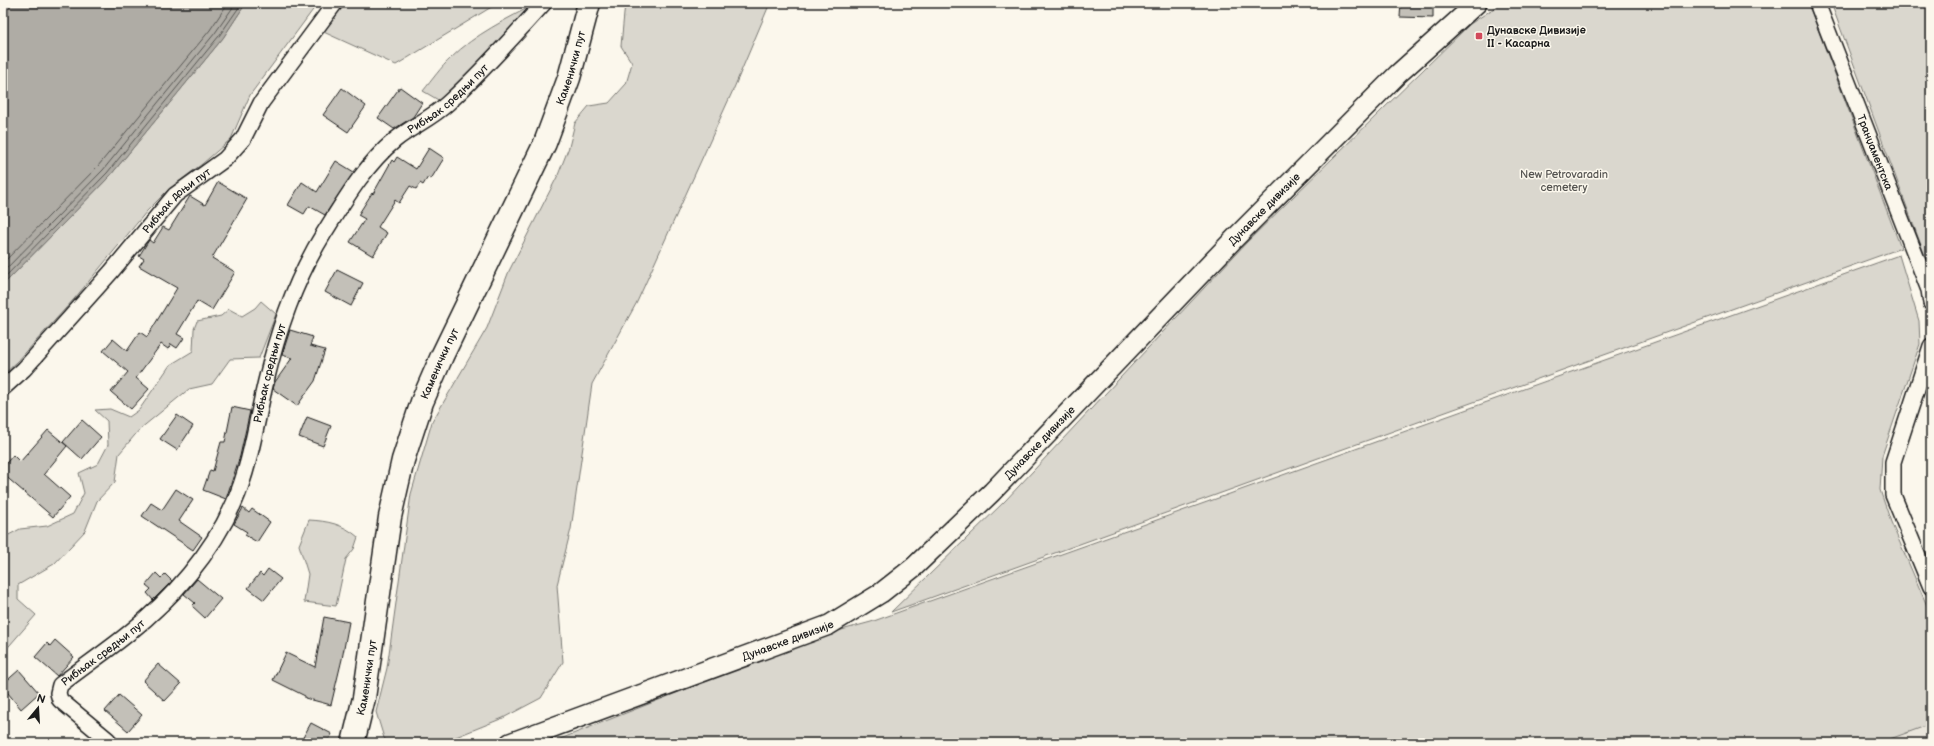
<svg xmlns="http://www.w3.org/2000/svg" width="1934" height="746" font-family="'Balsamiq Sans',sans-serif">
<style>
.built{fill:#eae6dc}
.green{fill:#dad7ce;stroke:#7b7a75}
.water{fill:#afaca5;stroke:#74726e}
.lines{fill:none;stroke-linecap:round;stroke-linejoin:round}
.shore{stroke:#575653;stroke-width:1}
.building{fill:#c3c0b8;stroke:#1c1c1c}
.minor-casing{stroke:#1c1c1c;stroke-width:18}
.tertiary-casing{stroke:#1c1c1c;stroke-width:22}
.secondary-casing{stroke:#1c1c1c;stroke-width:25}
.minor{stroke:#fbf7ec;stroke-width:15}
.tertiary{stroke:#fbf7ec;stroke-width:19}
.secondary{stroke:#fbf7ec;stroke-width:22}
.poi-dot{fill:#d1495b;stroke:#fbf7ec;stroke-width:1.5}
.labels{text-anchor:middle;stroke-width:3;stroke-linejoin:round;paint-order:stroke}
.poi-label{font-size:11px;font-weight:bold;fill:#1c1c1c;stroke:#fbf7ec;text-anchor:start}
.street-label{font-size:11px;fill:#1c1c1c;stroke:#fbf7ec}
.park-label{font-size:11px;fill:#555451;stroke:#fbf7ec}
</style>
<rect width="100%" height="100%" fill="#fbf7ec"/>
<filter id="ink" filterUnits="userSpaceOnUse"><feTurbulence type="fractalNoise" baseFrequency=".025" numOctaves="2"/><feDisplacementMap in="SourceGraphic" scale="8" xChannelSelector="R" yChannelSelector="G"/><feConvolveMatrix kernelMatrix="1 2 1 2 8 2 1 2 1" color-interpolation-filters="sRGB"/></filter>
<g filter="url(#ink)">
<path class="built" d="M1931 724V743H1879Z"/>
<path class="green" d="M246 3H318L250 95 231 139 202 164 168 190 147 211 75 298 17 362 3 375V285L110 176 223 38Z
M340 3H498L396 65 317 29Z
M537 3 478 67 440 101 423 91C432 80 441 67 451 58 475 34 507 19 537 3Z
M625 3H770L734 88 637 302 592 384 571 529 557 585 563 662 541 698 503 718 441 743H390L384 738 376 712 387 668 411 494 432 422 487 328 509 271 558 175 569 147 575 123 589 106 609 103 626 84 632 63 621 46Z
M1502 3H1808L1901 248 891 612 1005 501 1247 242 1470 24Z
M1831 3H1931V272Z
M1899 255 1919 321 1920 344 1882 456 1880 490 1891 522 1931 615V724L1879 743H550L823 635 871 622Z
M261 301 276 314 259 358 230 359 212 384 189 389 140 429 119 454 115 482 97 501 85 531 54 564 18 585V599L36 615 3 653V538L20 529 47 526 73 514 84 493 79 473 98 464 108 445 107 421 95 410 110 409 129 417 139 410 170 365 193 351 194 329 197 321 221 316 229 309 242 316 255 308Z
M309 520C328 521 343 524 358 537L354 549 346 559 336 606 304 602 308 574 299 545Z"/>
<path class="water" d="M3 3H246L223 38 110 176 3 285Z"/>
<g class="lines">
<path class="shore" d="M3 263 98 166 210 30 228 3
M3 272 103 170 215 33 236 3
M3 279 107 173 219 36 242 3"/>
</g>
<path class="building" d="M1401 3H1433V18L1400 17Z
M400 87 422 103 413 117 394 129 378 118Z
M342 88 366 106 348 132 323 115Z
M429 148 444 158 431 179 428 177 423 185 420 183 416 189 410 186 399 203 395 200 378 227 387 233 373 256 350 242 365 219 358 215 372 193 373 194 392 160 394 162 397 157 416 169Z
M336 161 354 172 325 215 309 206 304 214 288 205 302 182 317 192Z
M218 182 247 199 212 258 235 272 212 310 197 301 177 334 184 338 177 348 171 344 168 349 161 344 136 378 149 389 131 409 111 392 128 372 103 351 113 339 127 351 140 332 147 337 177 288 139 266 144 259 139 256 149 240 153 243 163 227 169 230 190 196 205 205Z
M337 270 363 283 351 306 325 292Z
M290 330 313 337 310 346 325 350 315 381 297 406 273 389 275 382 292 358 282 355Z
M232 407 250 411 240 456 226 499 203 490 210 470 213 471 221 442H225Z
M177 415 193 426 177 450 160 439Z
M307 417 331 426 323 446 299 437Z
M82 420 101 437 82 459 63 442Z
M48 430 67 446 44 474 70 497 53 517 3 474V467L13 455 20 462Z
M176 489 193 500 179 521 202 537 193 550 142 516 151 503 162 510Z
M243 508 249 513 252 509 270 522 257 542 245 535 247 532 234 524Z
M268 569 281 579 264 600 248 588 260 573 263 576Z
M156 573 161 578 165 574 172 581 153 600 147 593 151 589 146 585Z
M197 579 221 599 205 618 192 606 195 603 184 594Z
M324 617 349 622 342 659 331 705 305 698V696L273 680 286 653 315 667Z
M55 640 74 657 57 676 35 657 47 643 50 646Z
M158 664 181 684 165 701 143 681Z
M19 670 39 693 21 709 3 687V684Z
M119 695 142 715 128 731 105 711Z
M311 723 332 734 327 743H300Z"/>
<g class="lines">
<g class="minor-casing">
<g id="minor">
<path id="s1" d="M1817 3 1929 290 1931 303"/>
<path d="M1931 346 1893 462V495L1931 587"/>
<path id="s2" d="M3 388 24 369 111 272 175 195 225 159 243 139 261 103 335 3"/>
<path id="s3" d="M109 743 108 740 60 700 58 693 60 685C83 667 107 651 129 633 172 599 212 553 234 503 251 464 256 422 266 381 278 330 296 278 324 233 344 201 365 165 395 140 411 127 432 118 448 103 482 72 513 37 544 3"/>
</g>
</g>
<g class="tertiary-casing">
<g id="tertiary">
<path id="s4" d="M510 743 829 625 881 593 914 567 992 492 1235 238 1398 74 1477 3"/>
</g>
</g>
<g class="secondary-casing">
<g id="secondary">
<path id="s5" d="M353 743 364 698 390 517 403 460 422 402 442 356 545 143 569 78 589 3"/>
</g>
</g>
<use href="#minor" class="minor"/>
<use href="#tertiary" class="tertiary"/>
<use href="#secondary" class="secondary"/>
</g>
</g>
<rect class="poi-dot" x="1475" y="32" width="8" height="8" rx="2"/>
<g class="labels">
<g class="poi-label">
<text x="1487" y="34">Дунавске Дивизије<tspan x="1487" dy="13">II - Касарна</tspan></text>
</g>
<g class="street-label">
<text dy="4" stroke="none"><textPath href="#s5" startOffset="715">Каменички пут</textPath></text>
<text dy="4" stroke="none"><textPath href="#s3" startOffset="807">Рибњак средњи пут</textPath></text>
<text dy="4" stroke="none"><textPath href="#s1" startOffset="160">Транџаментска</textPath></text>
<text dy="4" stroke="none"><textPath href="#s2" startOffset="256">Рибњак доњи пут</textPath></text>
<text dy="4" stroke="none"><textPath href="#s4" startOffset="944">Дунавске дивизије</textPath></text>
<text dy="4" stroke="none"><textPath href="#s5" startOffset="391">Каменички пут</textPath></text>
<text dy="4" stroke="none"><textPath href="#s3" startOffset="471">Рибњак средњи пут</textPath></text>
<text dy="4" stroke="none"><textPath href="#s4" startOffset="620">Дунавске дивизије</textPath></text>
<text dy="4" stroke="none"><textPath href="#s4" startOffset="296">Дунавске дивизије</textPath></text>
<text dy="4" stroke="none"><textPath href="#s3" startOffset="135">Рибњак средњи пут</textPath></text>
<text dy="4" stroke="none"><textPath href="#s5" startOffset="67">Каменички пут</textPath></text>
</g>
<g class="park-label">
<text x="1564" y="178">New Petrovaradin<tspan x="1564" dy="13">cemetery</tspan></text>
</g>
</g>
<rect width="1934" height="746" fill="none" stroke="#fbf7ec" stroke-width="16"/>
<rect x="8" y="8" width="1918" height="730" fill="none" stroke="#1c1c1c" stroke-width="1.5" filter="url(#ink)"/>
<g transform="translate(38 708) rotate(18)" stroke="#fbf7ec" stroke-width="3" paint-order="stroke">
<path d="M0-3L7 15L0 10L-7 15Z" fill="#1c1c1c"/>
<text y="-6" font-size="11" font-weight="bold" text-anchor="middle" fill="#1c1c1c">N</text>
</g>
</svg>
